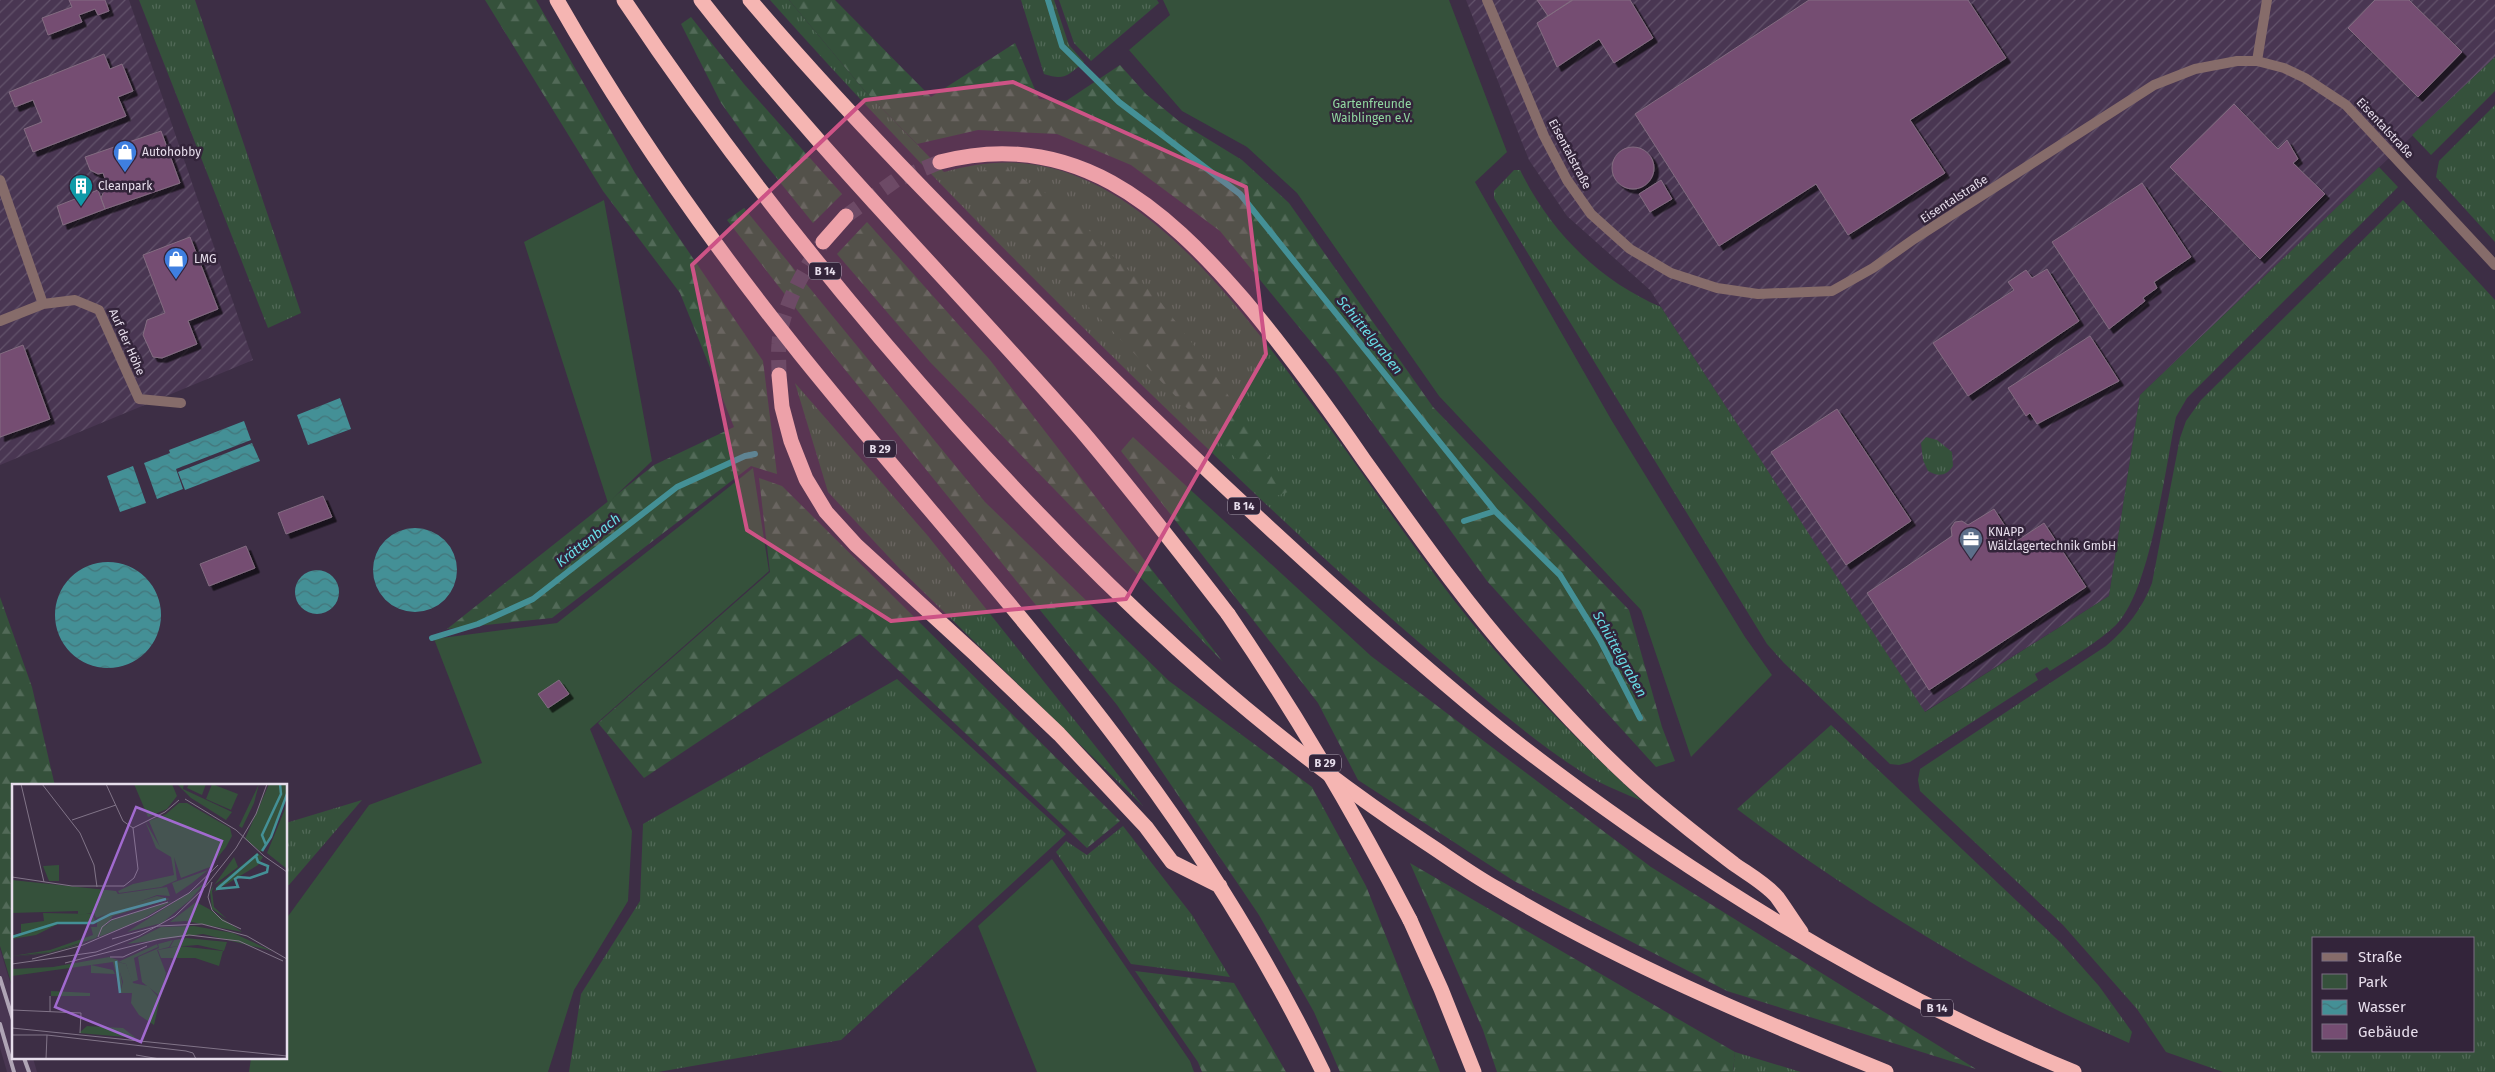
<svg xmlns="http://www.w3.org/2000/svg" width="2495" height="1072" font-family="'Fira Sans',sans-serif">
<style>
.built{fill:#493652}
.industrial{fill:url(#industrial-furrows)}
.grass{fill:url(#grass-tufts);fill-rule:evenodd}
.forest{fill:url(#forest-firs)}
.green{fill:#35513b}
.water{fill:url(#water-waves)}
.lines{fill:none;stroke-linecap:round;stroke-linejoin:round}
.stream{stroke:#449096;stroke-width:6}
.building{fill:#754d72;stroke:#836c81;filter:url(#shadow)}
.highway-tunnel{stroke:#56485e;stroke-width:15;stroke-dasharray:15 8;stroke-linecap:butt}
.street{stroke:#866c6a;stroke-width:10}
.highway{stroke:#f5b5b2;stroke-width:15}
.rail{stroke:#afa4b5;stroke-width:4}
.highway-bridge{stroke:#f5b5b2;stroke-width:15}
.marked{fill:#cd5386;fill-opacity:0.2;stroke:#cd5386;stroke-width:4;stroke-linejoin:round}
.labels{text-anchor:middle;stroke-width:5;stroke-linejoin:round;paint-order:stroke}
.shield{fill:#33243a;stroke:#b1a6b7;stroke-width:1}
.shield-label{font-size:11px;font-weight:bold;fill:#e7deec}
.park-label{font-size:12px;fill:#91d8a1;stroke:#33243a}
.street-label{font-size:12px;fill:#e7deec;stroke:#33243a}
.poi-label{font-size:12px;fill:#e7deec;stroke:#33243a;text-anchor:start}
.water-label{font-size:14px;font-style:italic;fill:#69dde6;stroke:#33243a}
.inset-river{fill:none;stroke:#449096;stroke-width:2.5}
.inset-road{fill:none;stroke:#817488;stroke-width:1}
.view{fill:#a16acf;fill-opacity:0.15;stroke:#a16acf;stroke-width:2.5}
.inset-edge{fill:none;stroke:#e7deec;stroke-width:2.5}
</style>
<defs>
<pattern id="industrial-furrows" width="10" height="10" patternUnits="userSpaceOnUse" patternTransform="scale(1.25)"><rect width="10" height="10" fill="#493652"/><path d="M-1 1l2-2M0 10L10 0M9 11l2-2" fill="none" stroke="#63536b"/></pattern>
<pattern id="grass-tufts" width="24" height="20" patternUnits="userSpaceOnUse" patternTransform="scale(1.25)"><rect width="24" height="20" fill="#35513b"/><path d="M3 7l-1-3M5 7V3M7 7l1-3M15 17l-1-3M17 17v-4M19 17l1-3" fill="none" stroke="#526a58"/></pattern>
<pattern id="forest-firs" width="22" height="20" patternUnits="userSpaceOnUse" patternTransform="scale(1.25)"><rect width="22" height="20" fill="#35513b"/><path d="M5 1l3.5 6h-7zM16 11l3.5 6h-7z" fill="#526a58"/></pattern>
<pattern id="water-waves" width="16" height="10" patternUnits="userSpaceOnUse" patternTransform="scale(1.25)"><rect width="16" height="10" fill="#449096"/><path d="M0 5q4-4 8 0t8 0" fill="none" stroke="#44757a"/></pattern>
<filter id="shadow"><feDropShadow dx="4.5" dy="4.5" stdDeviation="0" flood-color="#0009"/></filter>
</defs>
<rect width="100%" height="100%" fill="#3d2e45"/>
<path class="built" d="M0 949 14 995V1058H33L37 1072H7L0 1048Z"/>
<path class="industrial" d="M0 0H129L253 360 0 465Z
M1466 0H2495V57L2140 395 2109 596 1924 712 1650 290 1567 216 1529 160Z"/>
<path class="grass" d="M139 0H195L301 313 268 328Z
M770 0H789L864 90 944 172C977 163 1008 159 1042 166 1150 187 1240 307 1302 391 1354 459 1401 531 1453 599 1510 673 1575 738 1642 801 1624 793 1605 786 1588 776 1534 742 1485 699 1437 658 1374 604 1312 548 1251 490 1085 332 922 171 770 0Z
M1021 0H1054L1069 45 1084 62C1068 75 1065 81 1044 74Z
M1059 0H1157L1159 3 1091 61 1074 43Z
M2495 57V91L2431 155 2412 135Z
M2495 105V242L2436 177 2439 161Z
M2379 167 2398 187 2187 398 2176 417C2165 468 2151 589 2116 625 2097 643 2072 657 2050 671L2047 667 2035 674 2038 680 1910 762 1899 765 1890 764 1784 663 1767 644 1494 198V191L1514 170H1520C1550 231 1598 280 1661 307L1925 712 2109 596 2140 395Z
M2403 200 2495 300V1072H2223L2166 1052 2137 1009 2063 925 1920 791 1918 780 1920 769 2106 646C2127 628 2142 609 2152 583L2180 438 2186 421 2201 400ZM2314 938H2474V1051H2314Z
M795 383 928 536 1143 806 900 569 828 492Z
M1926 437 1937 440 1952 452 1953 466C1947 476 1938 477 1928 471L1923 460 1921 443Z
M897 679 1066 834 841 1040 658 1072H569L581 994 640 901 643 824Z
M1831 725 2060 942 2099 986 2132 1032 2129 1043C2096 1028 2062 1014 2030 996 1928 941 1830 879 1737 809Z
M362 800 289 885H286V823Z
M1123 826 1192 915 1230 977 1131 964 1056 852 1066 841 1087 855Z
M1735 1052 1801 1072H1733Z"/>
<path class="forest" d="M485 0H536L635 173 763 361 777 474 751 466 552 618 447 629 654 465 734 427 680 293 603 191Z
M789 0H835L931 97 1015 43 1039 99 1066 101 1120 65 1146 94 1180 122 1242 160 1289 203 1433 407 1629 610 1662 727 1675 761 1656 767 1487 581 1338 375 1220 231 1131 165 1057 134 978 130 917 144 864 90Z
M691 17 744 84 842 194 813 223 762 160 721 103 681 24Z
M1004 167 1074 211 1099 243 1156 296 1205 360 1291 491 1273 497 1094 312 952 176Z
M744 208 985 502 1169 681 1312 787 1366 886 1440 1072H1340L1314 1012 1259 915 1117 705 808 324 727 220Z
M867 222 990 360 1223 662 930 362 837 254Z
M1133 437 1371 656 1651 867 1976 1069 1727 991 1514 881 1358 780 1318 703 1121 451Z
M759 478 782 486 1120 821 1087 848 860 634 644 778 598 723 770 572Z
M0 597 32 687 55 786H14V992L0 946Z
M1410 863 1735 1052 1733 1072H1497L1483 1030Z
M1135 971 1234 983 1286 1072H1202L1198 1062Z"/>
<path class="green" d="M1163 0H1449L1507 152 1475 182 1612 421 1745 637 1772 675 1691 757 1641 610 1439 396 1297 193 1247 147 1182 111 1129 50 1170 15Z
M604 200 652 461 608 503 524 242Z
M753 468 769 571 590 729 632 831 628 901 574 990 548 1072H249L251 1058H286V919L369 805 482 763 434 639 557 623Z
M1052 859 1190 1061 1194 1072H1037L978 926Z"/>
<path class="water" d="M340 398 351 429 308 445 297 415Z
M244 421 251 440 176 469 183 489 157 499 144 463 170 453 169 450Z
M252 443 260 461 185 490 178 472Z
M133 466 146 503 120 512 107 476Z
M373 570a42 42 0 1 1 84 0a42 42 0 1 1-84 0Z
M55 615a53 53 0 1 1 106 0a53 53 0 1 1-106 0Z
M295 592a22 22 0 1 1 44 0a22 22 0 1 1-44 0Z"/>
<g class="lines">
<path class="stream" d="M1048 0 1062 46 1119 102 1240 194 1495 511 1560 575 1600 640 1640 718
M1464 521 1495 511
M432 638 478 624 533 599 677 487 745 456 755 454"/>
</g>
<path class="building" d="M69 0H105L109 11 98 15 95 9 79 15 82 22 48 35 42 18 72 7Z
M1537 0H1572L1548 16Z
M1573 0H1630L1653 38 1614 63 1599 39 1557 67 1537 23Z
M1809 0H1968L2006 58 1910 120 1945 173 1848 235 1816 184 1719 246 1635 114Z
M2375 0H2409L2462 52 2418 97 2348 28Z
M104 54 110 69 122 64 133 91 118 97 126 116 33 152 24 129 42 122 33 100 15 107 9 92Z
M2234 104 2278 149 2287 140 2298 159 2293 163 2325 194 2260 259 2170 167Z
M161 131 180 183 105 209 101 198 104 191 109 189 103 173 98 174 90 170 85 157Z
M1612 168a21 21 0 1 1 42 0a21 21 0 1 1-42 0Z
M1661 180 1672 199 1650 212 1639 194Z
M2142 183 2191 257 2154 282 2157 288 2143 298 2145 301 2109 329 2052 242Z
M98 190 105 209 63 225 57 206Z
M190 237 218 309 188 321 197 344 162 358 153 357 143 335 147 320 165 313 143 255Z
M2047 269 2079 321 1968 396 1933 343 2014 290 2008 282 2026 270 2032 278Z
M2090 336 2119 381 2037 424 2030 413 2026 416 2008 388Z
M23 345 50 419 0 437V354Z
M1837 409 1911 521 1846 565 1771 452Z
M323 496 332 517 286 534 278 513Z
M1994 509 2015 542 2044 523 2086 587 1929 690 1867 593 1952 536 1951 528 1955 522 1962 521 1968 525Z
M246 546 255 568 209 586 200 564Z
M559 680 569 694 548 708 538 694Z"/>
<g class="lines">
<path class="highway-tunnel" d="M846 216 896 180 940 162
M779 375C779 364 778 354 779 344 781 308 804 270 823 242"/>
<path class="street" d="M1487 0 1544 136 1567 180 1591 214 1630 249 1671 273 1717 288 1758 294 1832 291 1873 268 1914 239 2154 85 2195 69 2237 61H2257L2284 68 2305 78 2346 105 2495 265
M2257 61 2267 0
M0 180 43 304 0 321
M43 304 75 300 99 310 139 399 181 403"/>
<path class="highway" d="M557 0C627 123 713 245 801 355 912 493 1032 623 1137 766 1208 862 1271 965 1323 1072
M624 0C724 150 837 292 958 427 1097 582 1250 727 1425 842 1448 857 1471 874 1496 888 1620 962 1753 1018 1886 1072
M701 0C819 151 955 286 1081 430 1132 490 1180 552 1228 614
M750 0C860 129 981 249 1102 368 1196 461 1292 551 1392 638 1436 676 1479 714 1525 749 1693 878 1877 991 2074 1072
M940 162C1073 127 1163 206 1244 300 1287 351 1326 405 1364 460 1413 528 1462 599 1518 662 1559 708 1602 755 1649 796 1676 819 1705 842 1734 864 1748 874 1766 884 1777 897 1785 908 1793 921 1801 932
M823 242 846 216
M779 375 782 407 791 441 806 479 826 512 856 545 975 654 1059 734 1146 827 1172 862 1220 886
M1410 920 1441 989 1474 1072"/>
<path class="rail" d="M0 978 14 1023
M0 1024 14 1072
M24 1058 29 1072"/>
<path class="highway-bridge" d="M1228 614C1297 715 1354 812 1410 920"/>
</g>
<path class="marked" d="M1013 82 1246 187 1266 354 1126 599 891 621 747 530 692 265 865 100Z"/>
<defs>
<g id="shop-pin" transform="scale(1.25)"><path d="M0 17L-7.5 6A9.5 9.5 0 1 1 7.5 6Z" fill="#3f7fe0" stroke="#33243a"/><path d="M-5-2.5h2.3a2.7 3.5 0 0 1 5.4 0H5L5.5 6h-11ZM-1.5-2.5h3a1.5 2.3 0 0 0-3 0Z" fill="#fff"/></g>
<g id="building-pin" transform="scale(1.25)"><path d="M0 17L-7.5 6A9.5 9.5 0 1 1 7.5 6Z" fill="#0f9aa8" stroke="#33243a"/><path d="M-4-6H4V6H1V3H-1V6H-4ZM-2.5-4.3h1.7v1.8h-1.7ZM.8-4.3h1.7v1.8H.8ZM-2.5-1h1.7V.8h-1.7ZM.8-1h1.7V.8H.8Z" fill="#fff"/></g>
<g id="office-pin" transform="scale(1.25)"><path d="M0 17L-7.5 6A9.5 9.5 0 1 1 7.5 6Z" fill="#5c6f8a" stroke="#33243a"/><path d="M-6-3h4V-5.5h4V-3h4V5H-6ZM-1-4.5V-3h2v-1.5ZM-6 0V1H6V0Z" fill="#fff"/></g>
</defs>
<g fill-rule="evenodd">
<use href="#shop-pin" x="125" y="152"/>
<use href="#building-pin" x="81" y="186"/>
<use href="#shop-pin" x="176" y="259"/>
<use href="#office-pin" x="1971" y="539"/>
</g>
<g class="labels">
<g class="shield">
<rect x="809" y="262.5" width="32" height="17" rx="4"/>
<rect x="864" y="440.5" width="32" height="17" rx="4"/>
<rect x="1228" y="497.5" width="32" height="17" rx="4"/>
<rect x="1309" y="754.5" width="32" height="17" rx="4"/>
<rect x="1921" y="999.5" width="32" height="17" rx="4"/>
</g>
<g class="shield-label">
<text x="825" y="275">B 14</text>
<text x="880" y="453">B 29</text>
<text x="1244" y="510">B 14</text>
<text x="1325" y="767">B 29</text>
<text x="1937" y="1012">B 14</text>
</g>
<g class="park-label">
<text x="1372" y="108">Gartenfreunde<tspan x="1372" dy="14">Waiblingen e.V.</tspan></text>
</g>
<g class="street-label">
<text transform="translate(2385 128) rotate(47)" y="4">Eisentalstraße</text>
<text transform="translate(1570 154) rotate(62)" y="4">Eisentalstraße</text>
<text transform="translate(1954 199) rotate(-33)" y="4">Eisentalstraße</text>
<text transform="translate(127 342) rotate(66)" y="4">Auf der Höhe</text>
</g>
<g class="poi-label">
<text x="142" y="156">Autohobby</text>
<text x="98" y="190">Cleanpark</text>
<text x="194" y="263">LMG</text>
<text x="1988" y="536">KNAPP<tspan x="1988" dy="14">Wälzlagertechnik GmbH</tspan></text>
</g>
<g class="water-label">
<text transform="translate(1370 335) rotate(51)" y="5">Schüttelgraben</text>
<text transform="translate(588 540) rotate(-38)" y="5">Krättenbach</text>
<text transform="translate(1620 654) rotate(61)" y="5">Schüttelgraben</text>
</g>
</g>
<g transform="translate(12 784)">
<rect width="275" height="275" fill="#3d2e45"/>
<path d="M122 0H160L165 12 155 25 136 33ZM165 0H172L171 5 220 28 214 36 179 14ZM257 0H275V8L260 49 249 68 233 55ZM167 19H175L218 44 220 52 214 63 198 83 169 94 162 73 154 66 162 73 165 96 149 103 107 109 106 107 121 100 162 91 159 73 144 64 133 37 148 63 137 37 154 30ZM275 20V85L255 69ZM222 73 226 83 202 101 200 107 202 123 215 135 200 125 198 107ZM47 81V97H37L31 82ZM196 86 180 99 164 110 160 99ZM160 117 129 136 67 161 37 169 0 173 39 168 78 157 87 153 90 145 100 136ZM31 129 81 130 84 140 48 139 24 151 0 155V151L9 150V140L32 137ZM161 156 157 163 145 166 154 189 149 213 130 198 126 173 147 164 146 160ZM39 207 78 209V212H39Z" fill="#35513b"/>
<path d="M247 0 242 19 230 44 227 42ZM245 69 251 73 246 81 202 108 206 101ZM193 99 178 116 150 139 115 148ZM145 112 158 115 101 132 84 154 39 168 0 172 38 166 81 151 79 143H85V135L101 126ZM184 118 197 125 230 148 174 137 158 138ZM182 142 221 149 260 167 191 150 115 160 149 143ZM174 154 215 158 212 167 186 161 158 163 162 156ZM145 160 146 163 122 174 126 196 120 198 114 180 106 178ZM97 173 106 176 110 199 108 207 101 178 0 192V185L41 183ZM75 242 111 244 124 254 67 249Z" fill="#35513b"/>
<path d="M177 0H194L190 11 175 4ZM200 0 226 10 219 26 194 15ZM0 96 104 107 106 110 155 103 158 112 145 111 84 134 82 129 66 131V127L0 129ZM167 162 211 167 207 182 183 174H149L146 166ZM105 178 114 180 121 199 136 202 148 215 142 241 127 231 119 219 120 209H108L111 198ZM79 181 101 186 103 190 79 189Z" fill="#35513b"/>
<path class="inset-river" d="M254 61 250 51 269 10 268 0M250 67 259 53 275 10M204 105 226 103 223 95 226 93 238 94 255 88 256 82 246 78 244 72M205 105 246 70M0 153 45 139H81L99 130 154 115M104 177 108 209"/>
<path class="inset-road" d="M9 0 32 98M30 0 68 49 82 81 85 103M94 0 111 37 121 44M173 15 224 46 252 72 275 88M60 36 104 21M0 93 60 102H112L122 94 126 85 121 44 153 28 167 16M200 98 196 113 200 126 210 136 229 145M86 153 90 143 99 136 156 118M100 155 146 142 190 140 235 152 275 175M98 173H111L135 162M20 175 71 161 136 133 177 109 206 81M53 179 148 155 177 151 227 157 271 177M0 180 84 168 127 152 163 132 193 103 224 64 244 30 255 0M0 226 69 229 68 249M38 228V212M0 244 275 272M0 251H35L174 267 181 269 184 275M124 271 148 275M34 275 35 251"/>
<path class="view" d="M124 23 210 57 129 258 43 223Z"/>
<rect width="275" height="275" class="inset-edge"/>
</g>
<rect x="2312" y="937" width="162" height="115" fill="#33243a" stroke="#7b6e81"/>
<rect x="2322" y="953" width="25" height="8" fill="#866c6a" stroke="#7b6e81"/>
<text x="2358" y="962" font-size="15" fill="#e7deec">Straße</text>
<rect x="2322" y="974" width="25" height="15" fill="#35513b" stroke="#7b6e81"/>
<text x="2358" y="987" font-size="15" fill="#e7deec">Park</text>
<rect x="2322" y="1000" width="25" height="15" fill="url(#water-waves)" stroke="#7b6e81"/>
<text x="2358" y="1012" font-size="15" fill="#e7deec">Wasser</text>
<rect x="2322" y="1024" width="25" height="15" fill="#754d72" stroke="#7b6e81"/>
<text x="2358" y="1037" font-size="15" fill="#e7deec">Gebäude</text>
</svg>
